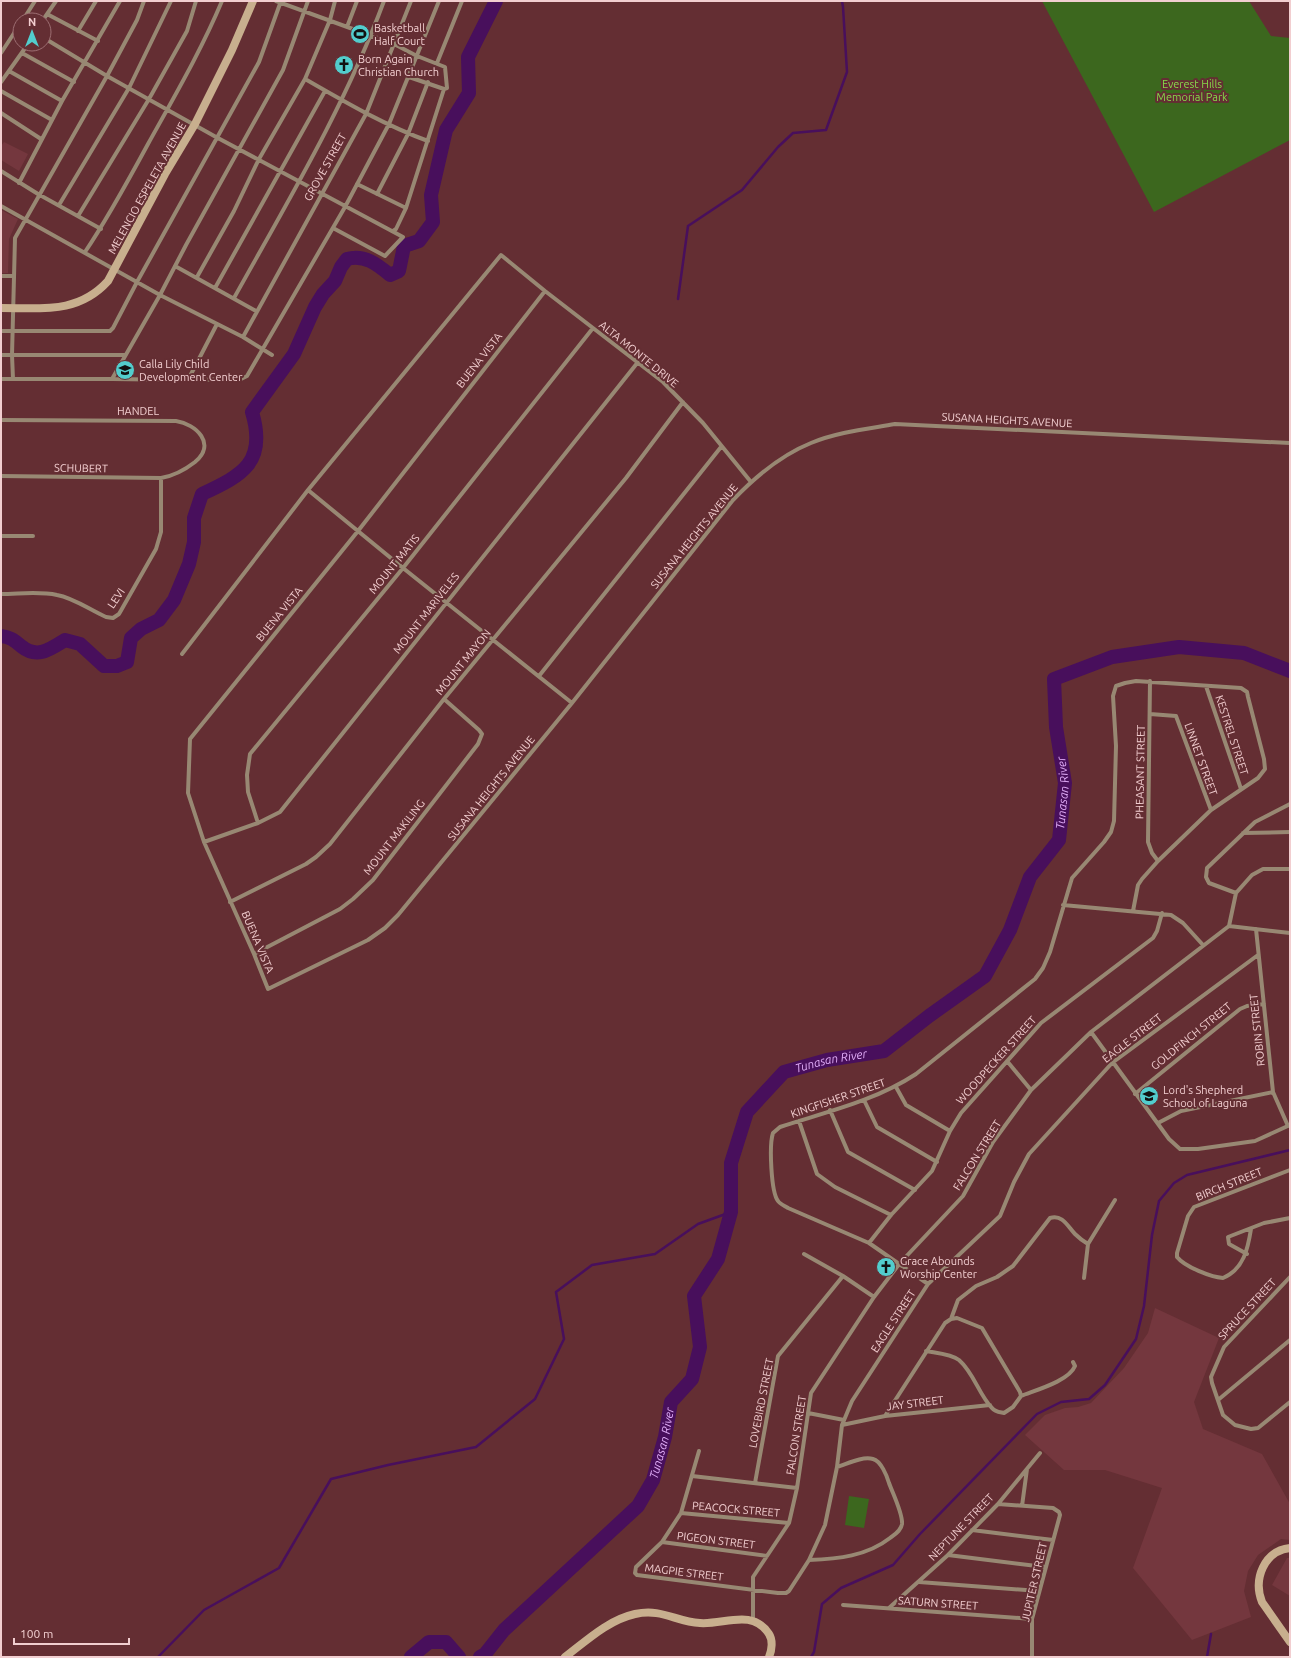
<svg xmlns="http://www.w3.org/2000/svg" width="1291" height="1658" font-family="Ubuntu,sans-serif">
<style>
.built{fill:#74373e}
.green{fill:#3c671e}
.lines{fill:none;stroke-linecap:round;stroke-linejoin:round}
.stream{stroke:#480f5c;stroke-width:2.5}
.river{stroke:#480f5c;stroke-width:14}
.street{stroke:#988873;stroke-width:4}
.secondary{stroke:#c8af8e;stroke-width:8}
.labels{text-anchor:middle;stroke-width:4;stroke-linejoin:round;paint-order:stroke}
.poi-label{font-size:11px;fill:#f2ced0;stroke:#642e33;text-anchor:start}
.park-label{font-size:11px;fill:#85da4a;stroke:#642e33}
.street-label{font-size:11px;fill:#f2ced0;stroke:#642e33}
.water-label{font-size:12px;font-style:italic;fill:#e0acf7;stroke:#642e33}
</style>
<rect width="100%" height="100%" fill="#642e33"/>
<path class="built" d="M4 142 28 154 19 171 1 160V146Z
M1 210 18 219 9 239 8 273H1Z
M1155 1308 1219 1338 1194 1402 1203 1429 1262 1454 1290 1504V1540L1281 1539 1258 1555 1248 1571 1244 1591 1251 1617 1192 1640 1133 1568 1162 1488 1105 1470H1064L1025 1435 1045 1415 1065 1408 1078 1407 1091 1403 1124 1368 1148 1333Z
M1287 1558H1290V1596L1272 1585Z"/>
<path class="green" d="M1042 1H1249L1271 36 1290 38V140L1154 212Z
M849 1496 869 1499 864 1528 845 1525Z"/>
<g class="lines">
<path class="stream" d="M678 299 688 226 742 190 778 147 793 133 826 130 847 72 843 7 842 1
M158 1657 204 1610 279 1568 331 1479 388 1465 476 1447 535 1399 564 1339 556 1292 592 1265 655 1254 698 1224 731 1212
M811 1657 814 1652 822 1604 841 1588 893 1565 920 1534 1037 1414 1061 1402 1089 1399 1105 1385 1136 1339 1144 1306 1152 1235 1159 1201 1174 1183 1187 1175 1290 1150
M1207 1657 1211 1634"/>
<g class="river">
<path d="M1 636C10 637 14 640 21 646 37 659 49 650 65 640L80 644 104 666H117L127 662 131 638 141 629 159 620 174 600 189 564 194 542V518L202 494C243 475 267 462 252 412L294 354 315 307 323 294 335 281 341 267 347 259C364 254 377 264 390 275L399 271 404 246 419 241 433 222 431 195 446 130 469 93 468 57 496 1"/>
<path d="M411 1657 429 1642H446L459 1657"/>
<path id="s1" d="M480 1657 485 1654 504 1630 638 1506 653 1480 665 1437 671 1402 692 1379 700 1347 694 1296 718 1259 731 1212V1163L747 1112 784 1072 827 1060 884 1051 929 1016 985 976 1010 930 1030 877 1059 840 1065 783 1056 727 1054 679 1112 657 1179 647 1244 653 1290 671"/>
</g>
<path class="street" d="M276 1 394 44 417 56 445 67 447 88 444 89 406 208 396 229 393 231
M47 14 98 41
M23 20 35 1
M43 20 56 1
M347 27 357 1
M78 31 96 1
M44 38 107 76 216 137 403 237 385 256 333 228
M1 53 20 24
M22 53 74 82
M437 63 462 1
M9 71 62 101
M409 77 444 89
M305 79C345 102 384 125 428 141
M1 82 28 44
M1 91 52 120
M1 113 41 139
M1 171 38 194 101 229
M19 183 62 101 120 1
M357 184 406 208
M377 194 408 134 428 82
M59 205 129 88 171 1
M1 206 160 295 243 337 272 355
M78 216 149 99 187 31 196 1
M85 252C108 218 128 181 148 144 174 97 201 51 222 1
M175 266 256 311
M1 276H14
M197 277 234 211 259 159 305 79 330 20 335 1
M215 288 325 91
M545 291 358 531 190 739 188 793 204 842 254 954 268 989 368 940 385 928 398 915 572 703 733 500C755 477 781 455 811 443 838 432 867 429 895 424L1290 443
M234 298C288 201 345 106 384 1
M1 331H110L113 328 137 282 259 62 281 1
M243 337 366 114 411 1
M1 355H125
M1 379H112L188 380 241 379 247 376 345 207 389 124 439 1
M13 379 12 355 15 238 107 76 137 20 144 1
M112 379 160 295 186 245 283 70 308 1
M188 380 217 324
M1 420 176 421C196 424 217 444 195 462 186 469 173 476 161 478L1 476
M308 490 403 568 572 703
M1 536H33
M1 594C19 594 39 591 57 595 74 598 90 610 106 617L113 618 119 614 156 549 161 532V478
M182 654 308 490 501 255 545 291 663 382 703 423 751 482
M539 676 721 447
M1150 681 1148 842 1152 853 1158 861
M1206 686 1241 789
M1150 714 1176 716 1211 810
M258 823 248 792 247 775 250 754 403 568 593 328
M1243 833 1290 832
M204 842 258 823 280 812 638 362
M1236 893 1209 883 1206 877 1207 868 1255 822 1290 804
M230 902 306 864 316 857 330 844 444 699 626 478 683 402
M1063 905 1171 915 1183 923 1203 945
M1229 926 1236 893 1252 875 1263 869H1290
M1229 926 1290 933
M1256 929 1273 1092 1288 1126
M254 954 340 909 353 899 373 880 478 744 482 734 479 730 444 699
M1091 1032 1169 1139 1180 1149H1198L1255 1141 1290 1125
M1007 1061 1031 1090
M896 1087 906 1105 950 1131
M1135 1094 1240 1009 1247 1006 1264 1004
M864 1100 877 1127 937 1162
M830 1110 848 1152 915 1190
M799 1121 817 1174 835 1187 891 1215
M1158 1123 1181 1111 1273 1092
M1251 1229C1248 1248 1244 1269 1223 1278 1211 1277 1185 1267 1177 1257V1253L1188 1216 1194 1207 1290 1170
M869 1243 891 1215 932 1171 950 1131 961 1113 1041 1023 1153 938 1157 931 1162 913
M804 1254 843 1276 874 1297
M1247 1254 1229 1244 1228 1237 1264 1223 1290 1218
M1290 1277 1224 1347 1211 1377 1212 1383 1223 1415 1235 1425 1251 1429 1258 1428 1290 1402
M1084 1278 1088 1244
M928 1284 869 1243 788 1208C785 1206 780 1204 778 1201 771 1192 769 1145 773 1133L780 1127C826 1112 875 1101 916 1074L1035 979 1043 968 1050 952 1072 878 1104 842 1111 832 1114 821 1116 746 1113 696 1116 686 1125 683 1136 681 1241 688 1247 692 1248 697 1264 759 1265 769 1258 778 1211 810 1158 861 1142 879 1138 885 1133 911
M951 1319 958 1300 976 1286 997 1277 1013 1266 1050 1218C1063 1214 1068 1227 1075 1234 1079 1238 1083 1241 1088 1244L1115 1200
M1021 1396C1036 1390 1069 1381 1075 1366L1073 1362
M1218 1400 1290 1340
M808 1413 844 1420
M885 1416 945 1323 951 1319 957 1318 982 1328 1020 1392 1021 1396 1013 1407 1004 1413C999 1412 995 1412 992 1408 979 1395 974 1373 959 1360 951 1354 936 1353 926 1351
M842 1425 885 1416 990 1405
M699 1451 681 1513 662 1542 636 1567 635 1573 637 1575 778 1593H786L789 1591 809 1560 825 1525 837 1467 842 1425 852 1401 928 1284 1000 1216 1014 1182 1029 1154 1112 1063 1258 955
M692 1476 797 1488
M755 1483 778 1356 843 1276
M998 1504 1053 1508 1059 1512 1060 1515 1032 1619V1657
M1022 1506 1027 1469
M681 1513 789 1523
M972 1530 1053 1540
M662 1542 767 1556
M948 1555 1045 1567
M809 1560C838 1559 867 1556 890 1538 895 1534 901 1531 902 1524 903 1514 893 1494 889 1483 887 1476 881 1461 873 1459 862 1456 847 1464 837 1467
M919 1582 1039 1591
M843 1605 1032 1619
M889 1608 948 1555 998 1504 1040 1453
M753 1621V1577L789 1523 797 1488 811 1393 874 1297 900 1263 963 1196 993 1142 1031 1090 1091 1032 1229 926"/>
<path class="secondary" d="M1 308C42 308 78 314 108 281L165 174 195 124 232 50 253 1
M1290 1548C1264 1551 1253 1579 1262 1602L1290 1642
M565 1657C586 1641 608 1620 635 1614 662 1608 676 1622 700 1623 724 1625 752 1608 769 1634 773 1640 772 1650 769 1657"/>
</g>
<defs>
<g id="stadium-disc" transform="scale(1)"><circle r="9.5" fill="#52cdcd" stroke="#642e33"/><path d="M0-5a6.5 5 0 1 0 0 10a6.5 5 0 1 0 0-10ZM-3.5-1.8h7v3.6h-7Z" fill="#111"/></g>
<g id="church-disc" transform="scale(1)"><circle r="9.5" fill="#52cdcd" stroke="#642e33"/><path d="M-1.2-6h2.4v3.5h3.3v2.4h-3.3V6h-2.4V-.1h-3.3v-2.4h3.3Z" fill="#111"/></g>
<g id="school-disc" transform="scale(1)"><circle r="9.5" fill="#52cdcd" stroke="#642e33"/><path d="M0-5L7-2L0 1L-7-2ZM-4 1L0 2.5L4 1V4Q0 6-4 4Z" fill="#111"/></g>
</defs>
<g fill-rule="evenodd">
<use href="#stadium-disc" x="360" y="34"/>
<use href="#church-disc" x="344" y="65"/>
<use href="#school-disc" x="125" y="370"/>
<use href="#school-disc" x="1149" y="1096"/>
<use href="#church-disc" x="886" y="1267"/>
</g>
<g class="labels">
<g class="poi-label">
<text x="374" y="32">Basketball<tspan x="374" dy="13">Half Court</tspan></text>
<text x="358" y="63">Born Again<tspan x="358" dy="13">Christian Church</tspan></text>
<text x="139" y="368">Calla Lily Child<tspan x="139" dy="13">Development Center</tspan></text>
<text x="1163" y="1094">Lord's Shepherd<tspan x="1163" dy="13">School of Laguna</tspan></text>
<text x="900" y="1265">Grace Abounds<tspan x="900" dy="13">Worship Center</tspan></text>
</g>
<g class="park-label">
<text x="1192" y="88">Everest Hills<tspan x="1192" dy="13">Memorial Park</tspan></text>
</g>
<g class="street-label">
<text transform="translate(325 167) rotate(-61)" y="4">GROVE STREET</text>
<text transform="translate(147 188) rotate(-61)" y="4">MELENCIO ESPELETA AVENUE</text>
<text transform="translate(639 354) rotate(39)" y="4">ALTA MONTE DRIVE</text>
<text transform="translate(479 360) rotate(-52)" y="4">BUENA VISTA</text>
<text x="138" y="415">HANDEL</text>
<text transform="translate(1007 420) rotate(3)" y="4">SUSANA HEIGHTS AVENUE</text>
<text transform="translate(81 468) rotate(1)" y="4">SCHUBERT</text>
<text transform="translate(694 536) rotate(-51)" y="4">SUSANA HEIGHTS AVENUE</text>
<text transform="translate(394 564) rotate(-51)" y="4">MOUNT MATIS</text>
<text transform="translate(116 598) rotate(-56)" y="4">LEVI</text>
<text transform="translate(426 613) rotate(-52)" y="4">MOUNT MARIVELES</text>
<text transform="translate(279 614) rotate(-51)" y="4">BUENA VISTA</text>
<text transform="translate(463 662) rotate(-51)" y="4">MOUNT MAYON</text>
<text transform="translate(1232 735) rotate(72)" y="4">KESTREL STREET</text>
<text transform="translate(1201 759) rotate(70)" y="4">LINNET STREET</text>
<text transform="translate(1140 772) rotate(-89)" y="4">PHEASANT STREET</text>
<text transform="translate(491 788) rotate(-51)" y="4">SUSANA HEIGHTS AVENUE</text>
<text transform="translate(394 837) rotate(-52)" y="4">MOUNT MAKILING</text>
<text transform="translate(258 942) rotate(67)" y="4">BUENA VISTA</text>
<text transform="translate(1257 1030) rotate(-96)" y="4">ROBIN STREET</text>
<text transform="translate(1191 1036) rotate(-39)" y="4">GOLDFINCH STREET</text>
<text transform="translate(1132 1038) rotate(-38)" y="4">EAGLE STREET</text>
<text transform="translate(996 1060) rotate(-48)" y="4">WOODPECKER STREET</text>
<text transform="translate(838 1098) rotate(-19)" y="4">KINGFISHER STREET</text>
<text transform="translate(977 1155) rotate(-58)" y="4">FALCON STREET</text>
<text transform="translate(1229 1184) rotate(-22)" y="4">BIRCH STREET</text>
<text transform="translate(1247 1309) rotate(-47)" y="4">SPRUCE STREET</text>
<text transform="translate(893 1321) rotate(-57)" y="4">EAGLE STREET</text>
<text transform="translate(761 1403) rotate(-79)" y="4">LOVEBIRD STREET</text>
<text transform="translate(915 1403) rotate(-7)" y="4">JAY STREET</text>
<text transform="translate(796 1435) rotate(-81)" y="4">FALCON STREET</text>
<text transform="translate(736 1509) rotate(5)" y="4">PEACOCK STREET</text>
<text transform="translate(961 1527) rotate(-46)" y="4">NEPTUNE STREET</text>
<text transform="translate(716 1540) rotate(7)" y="4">PIGEON STREET</text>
<text transform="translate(684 1572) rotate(7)" y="4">MAGPIE STREET</text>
<text transform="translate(1034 1582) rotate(-77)" y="4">JUPITER STREET</text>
<text transform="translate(938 1603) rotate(4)" y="4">SATURN STREET</text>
</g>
<g class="water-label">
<text dy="4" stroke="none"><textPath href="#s1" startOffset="1126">Tunasan River</textPath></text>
<text dy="4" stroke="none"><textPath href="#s1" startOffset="743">Tunasan River</textPath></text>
<text dy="4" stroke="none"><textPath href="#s1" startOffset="287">Tunasan River</textPath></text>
</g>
</g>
<rect width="1291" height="1658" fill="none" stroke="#f2ced0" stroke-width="4"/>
<g transform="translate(32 32)"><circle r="19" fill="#642e33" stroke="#9d6e72"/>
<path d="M0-3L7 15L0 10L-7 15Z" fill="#52cdcd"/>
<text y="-6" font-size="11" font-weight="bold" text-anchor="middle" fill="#f2ced0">N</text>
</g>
<path d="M14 1638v6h115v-6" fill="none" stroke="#f2ced0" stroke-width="2"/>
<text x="20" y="1638" font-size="12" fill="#f2ced0" stroke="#642e33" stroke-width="3" paint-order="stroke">100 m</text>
</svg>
